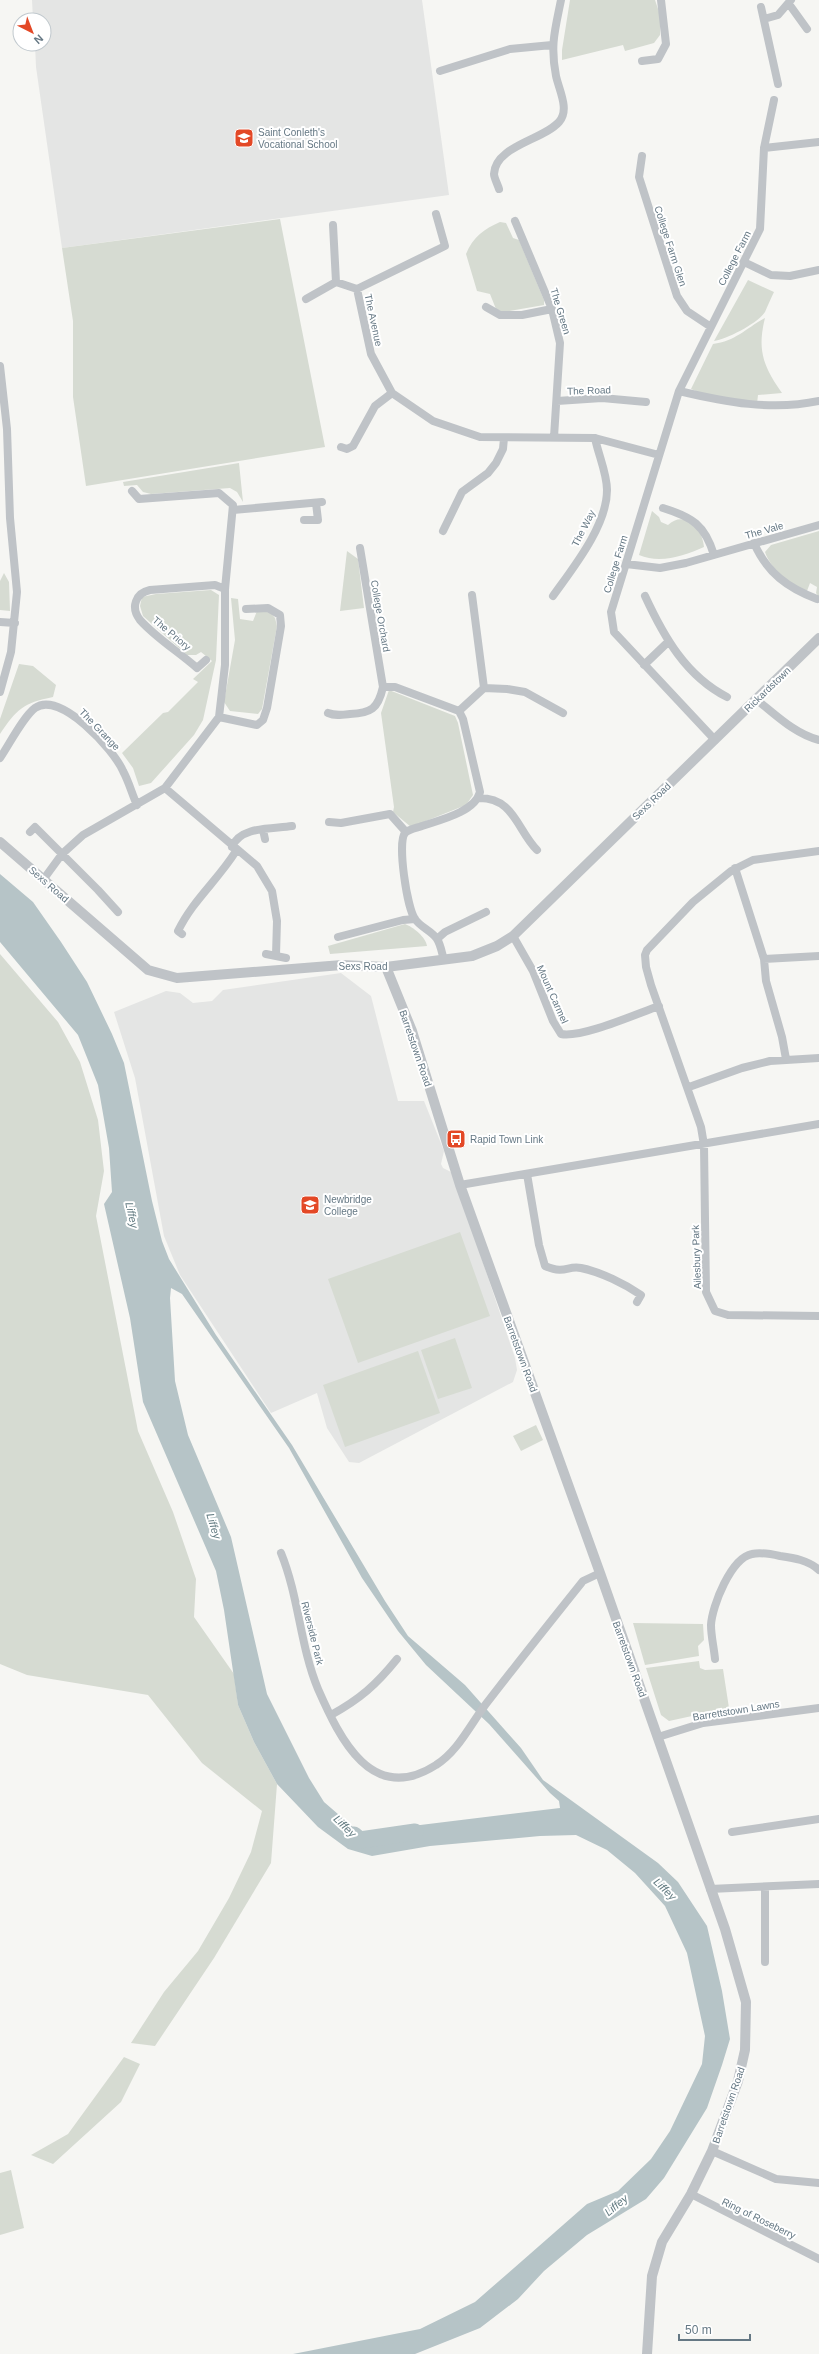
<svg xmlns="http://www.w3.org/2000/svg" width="819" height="2354" font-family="Helvetica,sans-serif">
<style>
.built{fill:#e4e5e4}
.green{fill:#d6dbd2}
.water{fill:#b6c4c7;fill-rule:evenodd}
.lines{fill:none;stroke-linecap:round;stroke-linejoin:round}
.river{stroke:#b6c4c7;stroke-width:17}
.minor{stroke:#bfc3c7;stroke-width:8}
.tertiary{stroke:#bfc3c7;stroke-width:10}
.labels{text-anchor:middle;stroke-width:4;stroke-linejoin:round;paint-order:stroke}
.poi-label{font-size:10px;fill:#657884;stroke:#fff;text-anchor:start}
.street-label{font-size:10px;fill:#657884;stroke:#fff}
.water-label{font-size:11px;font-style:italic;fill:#617a80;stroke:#fff}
</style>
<rect width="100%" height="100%" fill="#f6f6f3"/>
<path class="built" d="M32 0H422L449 195 62 248 36 67 35 44H44V20H33Z
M341 973 371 996 398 1101H424L444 1151 441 1164 443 1168 453 1173 515 1358 517 1370 513 1382 359 1463 349 1462 327 1428 317 1393 271 1413 180 1275 164 1236 135 1078 114 1012 166 991 180 993 193 1003 212 1001 223 990Z"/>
<path class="green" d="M570 0H655L660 15V35L654 43 625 51 623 45 562 60V50Z
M280 219 325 447 86 486 73 397V321L62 248Z
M500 222 506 223 513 238 519 240 544 300V305L503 312 496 309 490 294 477 291 466 254C473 237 484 229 500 222Z
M748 280 774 292C771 298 768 305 765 312 758 323 727 339 714 341Z
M765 318C757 350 763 366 782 393L758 395 757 404 708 396 691 389 713 344C736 341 745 329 765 318Z
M239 463 243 502 237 492 230 488 151 494 143 492 137 485 124 486 123 482Z
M652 511 659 517 661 522 668 525C684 509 703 529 704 547 684 556 660 564 639 555Z
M819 531V597L816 593 817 587 810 583 807 591C791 590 770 567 765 552L771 545Z
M347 551 358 559 364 608 340 611Z
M4 573 9 582 10 611 0 610V581Z
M211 590 219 595 216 660 203 720 194 735 151 783 139 786 133 768 122 753 163 713 168 712 198 682 193 679 212 661 201 652 196 655H187L143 616 140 606 142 597 156 594Z
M231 598 238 599 240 619 253 621 257 611 270 612 275 618 277 626 262 709 258 714 230 711 224 702 235 640Z
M19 664 33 666 56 685 53 697C23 703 17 709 0 734V719Z
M389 690 455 716 458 723 473 795 466 805 411 827 393 812 394 807 381 713Z
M405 924C413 927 426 937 427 946L330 954 328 946Z
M0 954 58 1022 80 1062 98 1120 104 1171 96 1216 138 1431 173 1512 196 1579 194 1617 234 1674 238 1705 254 1742 277 1784 271 1863 214 1958 155 2046 131 2043 164 1992 198 1951 229 1898 251 1852 262 1811 202 1763 148 1695 27 1675 0 1664Z
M460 1232 490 1316 358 1363 328 1279Z
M455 1338 472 1388 438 1399 421 1350Z
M418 1351 440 1413 345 1447 323 1385Z
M536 1425 543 1440 521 1451 513 1436Z
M633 1623 703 1624 704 1640 698 1646 699 1656 645 1665Z
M699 1661 700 1668 705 1670 723 1669 729 1708 669 1721 661 1715 646 1668Z
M124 2057 140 2064 121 2102 53 2164 31 2155 68 2134Z
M11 2170 24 2228 0 2235V2173Z"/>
<path class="water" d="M0 874 33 902 61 942 87 982 112 1034 124 1063 152 1201 162 1241 169 1259 216 1335 292 1445 385 1601 408 1636 465 1685 521 1748 543 1780 658 1863 678 1882 707 1926 722 1991 730 2039 722 2065 707 2108 664 2178 646 2199 587 2235 544 2271 518 2299 480 2328 415 2354H293L420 2329 475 2302 587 2204 618 2191 651 2159 670 2131 702 2064 705 2036 687 1953 665 1906 635 1873 607 1850 576 1835 540 1836 430 1846 372 1856 348 1849 318 1827 277 1784 254 1742 238 1705 224 1610 216 1571 143 1402 130 1318 104 1204 112 1192 109 1148 98 1085 78 1035 0 942ZM171 1288 182 1294 289 1448 362 1578 398 1631 426 1665 489 1724 550 1793 559 1801 560 1808 404 1827 388 1838 380 1841 353 1827 324 1802 309 1778 267 1694 231 1537 188 1435 175 1381 170 1298Z"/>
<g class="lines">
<path class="river" d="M354 1835 360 1840 415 1832"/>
<path class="minor" d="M789 4 807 29
M761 7 778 84
M764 19 778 15 791 0
M642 61 658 59 666 44 661 0
M440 71 510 49 552 45
M764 148 819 142
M642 156 639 177 677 296 687 311 711 327
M499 189C498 185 494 178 494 174 495 146 543 140 559 122 570 110 559 90 556 76 550 45 555 30 561 0
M436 214 445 246 357 289 371 354 392 393 433 421 480 437 595 438 659 455
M515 221 552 309 560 343 554 437
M333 225 336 282 357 289
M744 262 771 275 790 276 819 270
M306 299 336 282
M486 307 500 315H522L552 309
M0 366 7 429 10 518 17 592 11 652 0 692
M679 391C725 402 772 411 819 401
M557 401 602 398 646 402
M341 447 347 449 353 446 375 406 392 393
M663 508C692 517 705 525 714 555
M233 510 322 502
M304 520H318L316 503
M443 531 462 492 488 473 496 463 503 449 504 438
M754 543C767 573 788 588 817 599
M626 564 660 568 686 563 819 525
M472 595 484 688
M553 596C573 568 607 526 607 490 607 473 598 454 595 438
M645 596C664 637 686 676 727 697
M0 622 15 623
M206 660 197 668C179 652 156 638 140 620 130 607 136 593 150 590L215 585 225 589
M644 665 668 642
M383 687H395L459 711
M757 700C776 715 795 734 819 740
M328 713C335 716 341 715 350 714 371 713 378 709 383 687L360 548
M219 717 257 725 263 720 267 708 281 626 280 615 268 608 246 609
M715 740 614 632 611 612 679 391 760 229 764 148 774 100
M0 758C9 745 23 717 35 708 60 690 114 750 123 771 129 782 132 794 137 805
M165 788 257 866 272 891 277 921 276 955
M478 798C514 797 517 830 537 850
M329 822 341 823 390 814 406 832
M263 830 265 839
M30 832 35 827 98 890 118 912
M232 847C240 826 273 829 292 826
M819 851 753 860 731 871 693 902 647 950 645 955 646 967 651 985 701 1127 704 1145 706 1292 715 1311 728 1315 819 1316
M735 868 764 959 766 981 782 1037 786 1059
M43 880 62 854 83 835 165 788 219 717 225 665V589L233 505 219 493 139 499 132 491
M182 934 178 931C193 900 218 880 236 851
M513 936 533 971 553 1021 561 1034C582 1038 636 1014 659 1006
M338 937 403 920 415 919
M437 939 445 932 486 912
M266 954 286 958
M764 959 819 956
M444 960C442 954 441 945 437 939 432 931 420 927 415 919 407 908 397 842 405 833 409 829 417 828 422 826 440 820 475 812 480 792L463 719 459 711 484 688 507 689 525 692 563 713
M689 1087 742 1068 770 1061 819 1058
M527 1174 539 1245 545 1266C566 1275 567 1265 581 1268 601 1272 625 1284 641 1295L637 1302
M460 1185 819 1124
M281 1553C299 1597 300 1646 318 1689 340 1739 372 1806 436 1765 459 1751 472 1721 489 1700 520 1660 551 1621 583 1581L600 1573
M715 1659C714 1648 711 1636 711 1625 712 1606 731 1558 752 1554 761 1552 771 1554 780 1556 794 1558 808 1560 819 1570
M331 1715C360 1699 376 1685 397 1659
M658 1737 703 1723 819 1708
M732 1832 819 1819
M765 1888V1962
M710 1889 819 1884
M712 2151 776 2179 819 2183
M691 2194 819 2259"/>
<path class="tertiary" d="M0 842 148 970 177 978 342 965 386 967 472 956 497 946 513 936 819 638
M386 967 412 1031 460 1185 600 1573 725 1929 746 2002 745 2050 738 2081 712 2151 691 2194 662 2242 652 2276 647 2354"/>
</g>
<defs>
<g id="school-square" transform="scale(1)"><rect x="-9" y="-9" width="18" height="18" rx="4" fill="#e34826" stroke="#fff"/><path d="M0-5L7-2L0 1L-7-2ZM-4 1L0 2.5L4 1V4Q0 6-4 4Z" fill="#fff"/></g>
<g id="bus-square" transform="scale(1)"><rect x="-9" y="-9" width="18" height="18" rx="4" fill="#e34826" stroke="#fff"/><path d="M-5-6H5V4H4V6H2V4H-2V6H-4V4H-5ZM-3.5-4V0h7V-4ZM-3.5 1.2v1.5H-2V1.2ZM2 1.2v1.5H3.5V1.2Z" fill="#fff"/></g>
</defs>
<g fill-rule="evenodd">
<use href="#school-square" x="244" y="138"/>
<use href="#bus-square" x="456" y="1139"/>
<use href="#school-square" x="310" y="1205"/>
</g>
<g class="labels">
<g class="poi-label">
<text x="258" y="136">Saint Conleth's<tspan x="258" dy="12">Vocational School</tspan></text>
<text x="470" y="1143">Rapid Town Link</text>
<text x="324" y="1203">Newbridge<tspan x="324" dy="12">College</tspan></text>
</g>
<g class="street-label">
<text transform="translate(671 246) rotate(72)" y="4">College Farm Glen</text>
<text transform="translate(734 258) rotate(-63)" y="4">College Farm</text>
<text transform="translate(561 311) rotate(73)" y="4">The Green</text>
<text transform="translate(374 320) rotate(78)" y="4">The Avenue</text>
<text transform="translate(589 390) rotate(-2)" y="4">The Road</text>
<text transform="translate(583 528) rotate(-63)" y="4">The Way</text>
<text transform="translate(764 530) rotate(-16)" y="4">The Vale</text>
<text transform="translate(615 564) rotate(-73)" y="4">College Farm</text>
<text transform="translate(381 616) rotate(80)" y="4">College Orchard</text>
<text transform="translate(172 633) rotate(40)" y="4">The Priory</text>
<text transform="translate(767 689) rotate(-44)" y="4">Rickardstown</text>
<text transform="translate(100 729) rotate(46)" y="4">The Grange</text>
<text transform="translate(651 801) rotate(-44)" y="4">Sexs Road</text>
<text transform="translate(49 884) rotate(41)" y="4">Sexs Road</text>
<text x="363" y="970">Sexs Road</text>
<text transform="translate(553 994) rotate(66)" y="4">Mount Carmel</text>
<text transform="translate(416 1048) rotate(71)" y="4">Barretstown Road</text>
<text transform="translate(696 1257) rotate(-92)" y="4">Ailesbury Park</text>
<text transform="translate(521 1354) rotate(70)" y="4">Barretstown Road</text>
<text transform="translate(313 1633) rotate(76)" y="4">Riverside Park</text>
<text transform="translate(630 1659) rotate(70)" y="4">Barretstown Road</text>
<text transform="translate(736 1710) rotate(-9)" y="4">Barrettstown Lawns</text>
<text transform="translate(728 2105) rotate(-71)" y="4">Barretstown Road</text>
<text transform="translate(759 2218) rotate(26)" y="4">Ring of Roseberry</text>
</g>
<g class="water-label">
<text transform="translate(132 1215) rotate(78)" y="4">Liffey</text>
<text transform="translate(214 1526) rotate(73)" y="4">Liffey</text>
<text transform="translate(345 1826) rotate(44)" y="4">Liffey</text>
<text transform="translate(665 1889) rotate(44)" y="4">Liffey</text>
<text transform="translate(616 2205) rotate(-40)" y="4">Liffey</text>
</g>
</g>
<g transform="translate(32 32) rotate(138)"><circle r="19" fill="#ffffff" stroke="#c1c9ce"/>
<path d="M0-3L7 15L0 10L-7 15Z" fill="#e34826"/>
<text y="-6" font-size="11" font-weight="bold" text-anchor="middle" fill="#657884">N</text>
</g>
<path d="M679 2334v6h71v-6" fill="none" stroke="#657884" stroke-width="2"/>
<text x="685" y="2334" font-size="12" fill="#657884" stroke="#ffffff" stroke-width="3" paint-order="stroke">50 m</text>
</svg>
